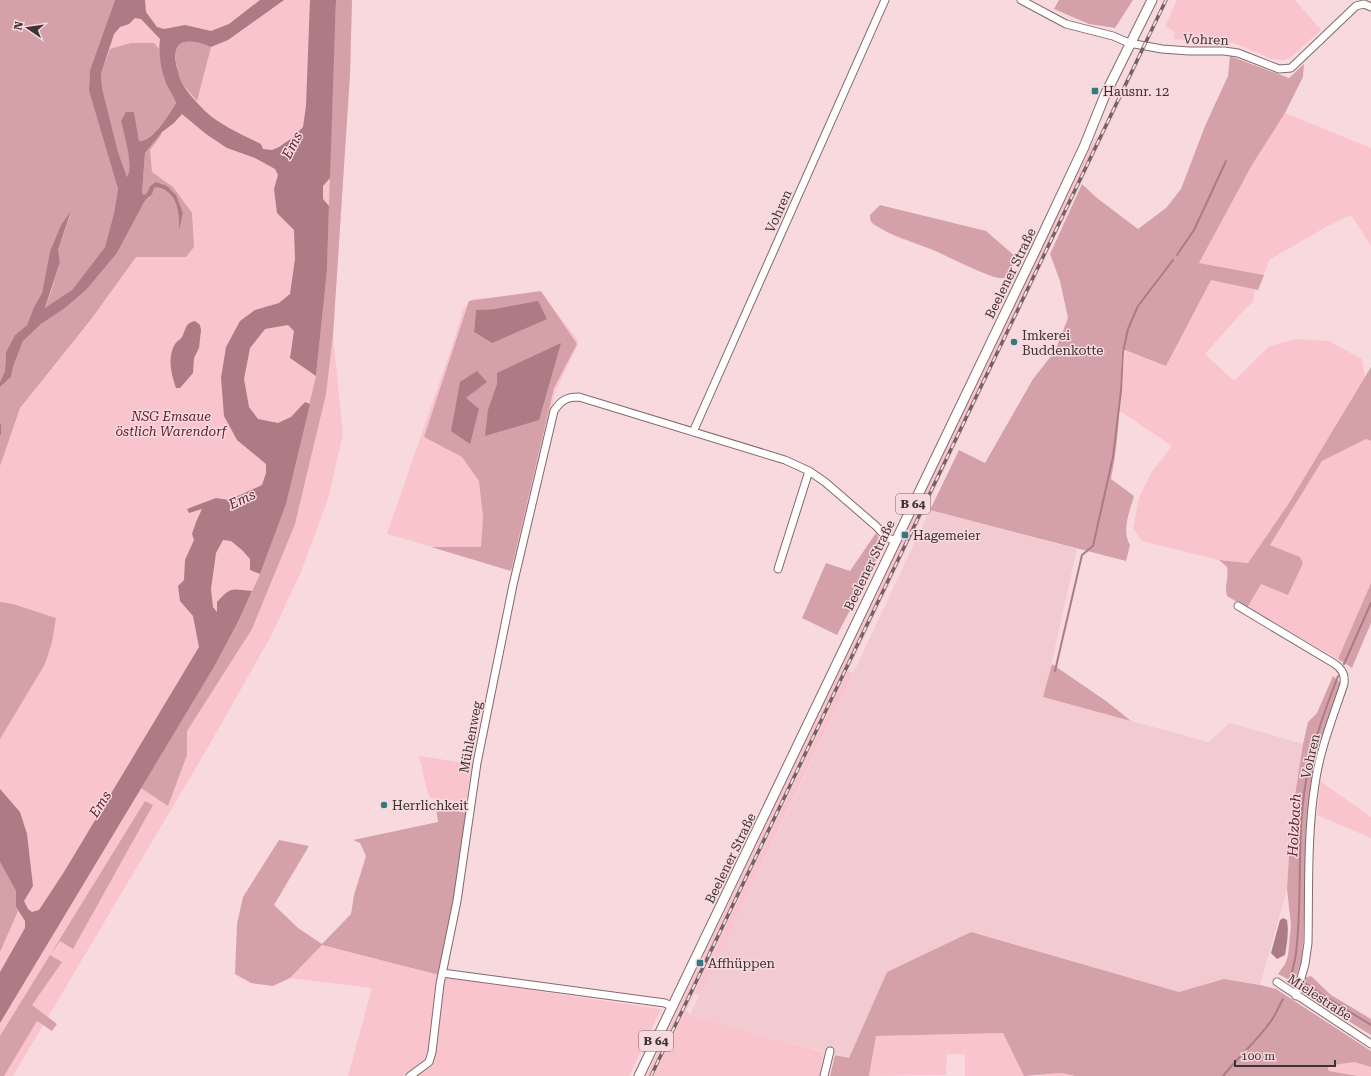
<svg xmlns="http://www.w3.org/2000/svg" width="1371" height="1076" font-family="'Roboto Serif',serif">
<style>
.built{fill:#f1cbd0}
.green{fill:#f9c4cc}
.forest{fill:#d5a1a9;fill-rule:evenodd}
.water{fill:#ac7b83;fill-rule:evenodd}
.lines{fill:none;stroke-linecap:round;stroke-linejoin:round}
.stream{stroke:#ac7b83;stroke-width:2}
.minor-casing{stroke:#83696c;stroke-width:9}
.major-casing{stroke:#83696c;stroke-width:11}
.minor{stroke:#fff;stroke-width:7}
.major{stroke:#fff;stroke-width:9}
.rail-casing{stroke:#736265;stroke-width:3.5}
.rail{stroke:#f8dade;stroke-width:2;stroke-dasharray:6;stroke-linecap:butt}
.poi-dot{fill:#317a81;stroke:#f8dade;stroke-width:1.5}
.labels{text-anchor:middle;stroke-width:3;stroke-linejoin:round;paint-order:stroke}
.shield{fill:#f8dade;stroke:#756467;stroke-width:1}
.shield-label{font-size:12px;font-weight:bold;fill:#3d3234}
.street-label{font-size:13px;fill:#3d3234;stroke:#f8dade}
.poi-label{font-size:13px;fill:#3d3234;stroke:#f8dade;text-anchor:start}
.park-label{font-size:13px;font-style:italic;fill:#612131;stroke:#f8dade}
.water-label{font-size:14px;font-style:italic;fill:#632433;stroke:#f8dade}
</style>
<rect width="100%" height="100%" fill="#f8dade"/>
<path class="built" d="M1146 38 1150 39 1126 91 1084 177 686 1011 654 1076H649Z
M930 510 1077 549 1044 697 1208 742 1230 723 1303 744 1291 821 1287 889 1260 985 1224 979 1179 992 971 932 887 972 849 1058 690 1015 791 805Z"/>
<path class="green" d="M49 0H352L350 74 333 335 343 435 328 499 301 572 271 636 207 749 13 1076H0V313Z
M1177 0H1295L1321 30 1290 58 1283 60 1272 59 1234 43H1214L1174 39 1175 32 1165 26Z
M1285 113 1371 148V246L1351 215 1326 227 1269 260 1264 275 1199 263 1252 165Z
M1097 136 1098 139 668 1038 649 1076H646L1089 149Z
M1211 279 1255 289 1253 302 1246 308 1205 354 1234 381 1269 346 1297 339 1329 341 1362 359 1365 377 1289 503 1248 563 1219 560 1142 541 1133 528 1139 498 1151 473 1172 446 1120 411 1125 351 1166 366Z
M541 293 577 339 578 344 555 392 515 570 387 534 453 343 463 310 472 299Z
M1366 439 1371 441V583L1338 659 1247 608 1260 583 1288 594 1302 563 1300 557 1270 545 1322 461Z
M848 671 853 673 700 995 694 994Z
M419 756 472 764 467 797 461 802 430 798 428 794Z
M1320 781 1371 817V838L1317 815Z
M322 945 439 975 430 1046 427 1060 407 1076H348L372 988 290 978Z
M447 978 661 1009 629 1076H416L432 1064 442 984Z
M686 1011 691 1015 824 1052 820 1076H654Z
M1003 1033 1024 1076H965V1054H947L946 1075 869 1076 876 1036Z
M1354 1062 1371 1067V1076H1358L1329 1071 1327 1066Z
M1062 1073 1075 1076H1035Z"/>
<path class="forest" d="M0 0H115L90 70 89 91 118 189 114 213 105 247 72 290 45 309 51 292 60 262 58 250 71 213 61 225 50 251 42 293 34 307 27 325 15 335 6 352 5 371 0 382Z
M336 0H352L350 74 333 335 326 394 295 524 252 629 187 731V755L168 806 141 788 214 667 239 620 260 574 286 503 316 376 327 270 331 138Z
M1059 0H1133L1115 28 1089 24 1054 9Z
M186 41 203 44 211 47 197 101 181 82 176 62 175 49 179 44Z
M131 43H154L159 49 161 64 176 103C169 114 153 142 139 141L134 113 121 121C125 136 134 163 127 177L118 152 102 88 101 74 110 49Z
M1230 56 1289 78 1304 64 1303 77 1285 113 1252 165 1199 263 1264 275 1258 290 1211 280 1166 366 1122 349C1120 393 1120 436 1111 479L1134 496C1130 511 1121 530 1130 545L1126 561 930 510 959 450 985 463 1033 379 1055 351 1068 318 1060 281 1050 254 1082 184 1097 198 1138 229 1166 208 1181 189 1205 126 1228 76Z
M162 132 160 137 150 150 152 172 173 187 192 213 194 247 186 257H136L92 318 20 408 0 466V387L11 377 13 367 23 341 41 324 65 308 87 289 117 253 139 210 144 202 149 198 154 188C158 187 159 188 163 189 178 196 179 213 179 228L183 212 167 186H150L147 193 144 195 142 193 145 153Z
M880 205 986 231 1016 257 1010 272 1004 278C996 279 989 275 981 272 963 265 946 255 928 248 910 241 891 236 875 225 871 223 870 220 870 215Z
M541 291 577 344 554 388 511 571 431 547H481L483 517 479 481 462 457 424 437 469 301ZM495 309 492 343 474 332 476 310ZM477 371 486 382 466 398Z
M1371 367V441L1366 439 1322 461 1270 545 1300 557 1303 563 1288 595 1261 584 1247 608 1227 596C1224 588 1229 576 1227 567L1219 560 1248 563 1289 503Z
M876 533 880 540 881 551 837 635 802 618 826 563 850 571Z
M1371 583V623L1352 668 1338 659Z
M0 602 13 604 56 618 52 642 45 664 0 739Z
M1052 664 1106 701 1131 721 1043 697Z
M1333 676 1341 683 1319 744 1312 782 1308 813 1303 943 1301 963 1294 982 1278 974 1285 964 1288 956 1291 925 1287 889 1291 821 1303 744 1308 722 1317 713Z
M145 801 153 805 73 949 60 941 50 955 62 962 32 1005 57 1024 52 1031 37 1021 4 1076H0V1036Z
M436 807 467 813 455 900 439 975 322 945 290 978 273 986 251 983 235 974 237 924 243 897 279 840 309 846 274 905 298 928 322 944 351 914 354 895 366 856 360 843 353 840 438 822Z
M0 862 16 891V907L18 911 0 952Z
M971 932 1179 992 1224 979 1260 985 1276 989 1371 1051V1067L1354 1062 1327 1066 1329 1071 1358 1076H1075L1062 1073 1024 1076 1003 1033 876 1036 869 1076H830L835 1055 849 1058 887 972Z
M1311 976 1331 995 1371 1019V1035L1300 991 1304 978Z"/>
<path class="water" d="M115 0H145L146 12 157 27 164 29 185 25 211 31 229 24 260 0H284L228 40 211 47C189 38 169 37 177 68 179 72 179 78 182 83 186 91 198 104 205 111 221 126 241 134 261 144L263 149 272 150 279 147 292 138 303 127 306 106 310 0H336L330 178 323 186V199L329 206 327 270 316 376 290 358 294 331 288 325 265 329 250 348 244 379 249 407 258 419 278 423 291 417 305 402 310 404 286 504 260 574 250 570V559L242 550 231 541 223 540 216 553 211 589 213 607 217 612V602C231 586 232 589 252 591L239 620 214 667 0 1023V972L25 928V921L16 907V891L0 862V789L20 812 27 834 33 886 24 901 28 909 32 912 39 910 64 872 199 647 193 616 180 601 178 586 184 580 185 560 194 540 192 534 196 522 202 509 189 513 187 509 216 498 229 500 262 485 266 473V464L237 440 224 416 221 378 226 347 240 321 255 310 279 303 290 294 295 259 294 230 277 213 274 189 278 175 275 169 255 158 227 148 206 134 182 114 174 123 162 132 145 153 142 193 144 195 147 193 150 186 156 182 167 186 176 195 183 213 179 230C179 215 179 197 163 189 160 188 158 187 154 188L152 194 144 202 117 253 87 289 65 308 41 324 23 341 13 367 11 377 0 387V382L5 371 6 352 15 335 27 325 34 307 42 293 50 251 61 225 71 211 58 250 60 262 45 308 72 290 105 247 114 213 118 189 89 91 90 70ZM135 18 141 19 160 39C158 54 161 69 166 83 169 90 174 96 176 103 170 113 152 143 139 141L134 112H126L121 121C124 135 134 165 127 177L118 152 102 88 101 74 114 34 120 27 129 24Z
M538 301 547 319 492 343 474 332 476 310 495 309Z
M195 321 200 325 201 330 199 348 194 358 193 373 180 388H176C171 373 167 358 175 344 177 341 180 340 182 337 186 329 185 323 195 321Z
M561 343 539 420 485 436 488 410 497 384V373Z
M477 371 487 382 466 398 479 409 470 444 451 431 460 382Z
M1283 918 1287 920C1289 932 1287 943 1285 955L1277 959 1271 953 1280 920Z"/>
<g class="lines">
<path class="stream" d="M1177 255 1194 230 1226 161
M0 425V434
M1344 664 1371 603
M1055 671 1082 555 1093 546 1113 457 1121 391 1123 352 1128 329 1138 306 1173 260
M1290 980C1292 971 1295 962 1296 953 1303 896 1296 838 1306 781 1312 745 1325 710 1338 676
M1305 983 1321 994 1371 1025
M1223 1076C1238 1057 1257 1041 1271 1021 1276 1014 1279 1006 1283 999"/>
<g class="minor-casing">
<path id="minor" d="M1021 0 1066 24 1113 36 1129 43 1162 49 1189 51H1224L1238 53 1279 69 1291 68 1356 6 1364 4 1371 7
M693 432 885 0
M778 569 809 471
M1238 606 1335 664C1343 670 1345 675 1344 684 1333 717 1320 749 1315 784 1307 835 1309 891 1308 943L1305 964 1296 996
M442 973 665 1003 673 1007
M1277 982 1371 1044
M410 1076 429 1062 432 1052 440 984 457 901 477 763 513 585 554 411C561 400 567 397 579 397L785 460 809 471 825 482 876 526 886 537 895 541
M824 1076 830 1051"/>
</g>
<g class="major-casing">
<path id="major" d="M639 1076 1036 249 1084 147 1105 95 1152 0"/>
</g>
<use href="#minor" class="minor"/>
<use href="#major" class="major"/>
<g class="rail-casing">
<path id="rail" d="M651 1076 1166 0"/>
</g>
<use href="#rail" class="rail"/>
</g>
<g class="poi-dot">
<rect x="1091" y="87" width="8" height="8" rx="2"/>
<circle cx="1014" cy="342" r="4"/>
<rect x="901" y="531" width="8" height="8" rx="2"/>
<circle cx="384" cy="805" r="4"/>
<rect x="696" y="959" width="8" height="8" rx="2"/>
</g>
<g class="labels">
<g class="shield">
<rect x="896" y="494" width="34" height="20" rx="3"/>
<rect x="639" y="1031" width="34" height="20" rx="3"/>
</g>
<g class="shield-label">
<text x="913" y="508">B 64</text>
<text x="656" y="1045">B 64</text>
</g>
<g class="street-label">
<text transform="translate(1206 39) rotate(2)" y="5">Vohren</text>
<text transform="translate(778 211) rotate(-66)" y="5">Vohren</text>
<text transform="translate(1010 273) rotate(-64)" y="5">Beelener Straße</text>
<text transform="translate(869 565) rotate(-64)" y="5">Beelener Straße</text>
<text transform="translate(470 737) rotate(-79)" y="5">Mühlenweg</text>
<text transform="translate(1310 756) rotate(-77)" y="5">Vohren</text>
<text transform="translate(730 858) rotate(-64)" y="5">Beelener Straße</text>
<text transform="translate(1320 997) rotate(33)" y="5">Mielestraße</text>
</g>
<g class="poi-label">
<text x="1103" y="96">Hausnr. 12</text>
<text x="1022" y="340">Imkerei<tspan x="1022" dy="15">Buddenkotte</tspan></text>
<text x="913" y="540">Hagemeier</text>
<text x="392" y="810">Herrlichkeit</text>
<text x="708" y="968">Affhüppen</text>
</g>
<g class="park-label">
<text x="171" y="421">NSG Emsaue<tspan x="171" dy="15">östlich Warendorf</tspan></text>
</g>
<g class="water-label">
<text transform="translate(292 145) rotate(-63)" y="5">Ems</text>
<text transform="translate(242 499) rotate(-25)" y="5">Ems</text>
<text transform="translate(100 804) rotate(-58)" y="5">Ems</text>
<text transform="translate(1294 825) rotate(-87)" y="5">Holzbach</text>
</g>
</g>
<g transform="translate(28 28) rotate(283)" stroke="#f8dade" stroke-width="3" paint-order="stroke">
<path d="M0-3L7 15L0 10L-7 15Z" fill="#3d3234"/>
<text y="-6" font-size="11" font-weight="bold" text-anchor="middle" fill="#3d3234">N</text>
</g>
<path d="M1235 1060v6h100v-6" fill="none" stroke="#3d3234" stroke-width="2"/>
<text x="1241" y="1060" font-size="12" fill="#3d3234" stroke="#f8dade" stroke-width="3" paint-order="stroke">100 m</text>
</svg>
